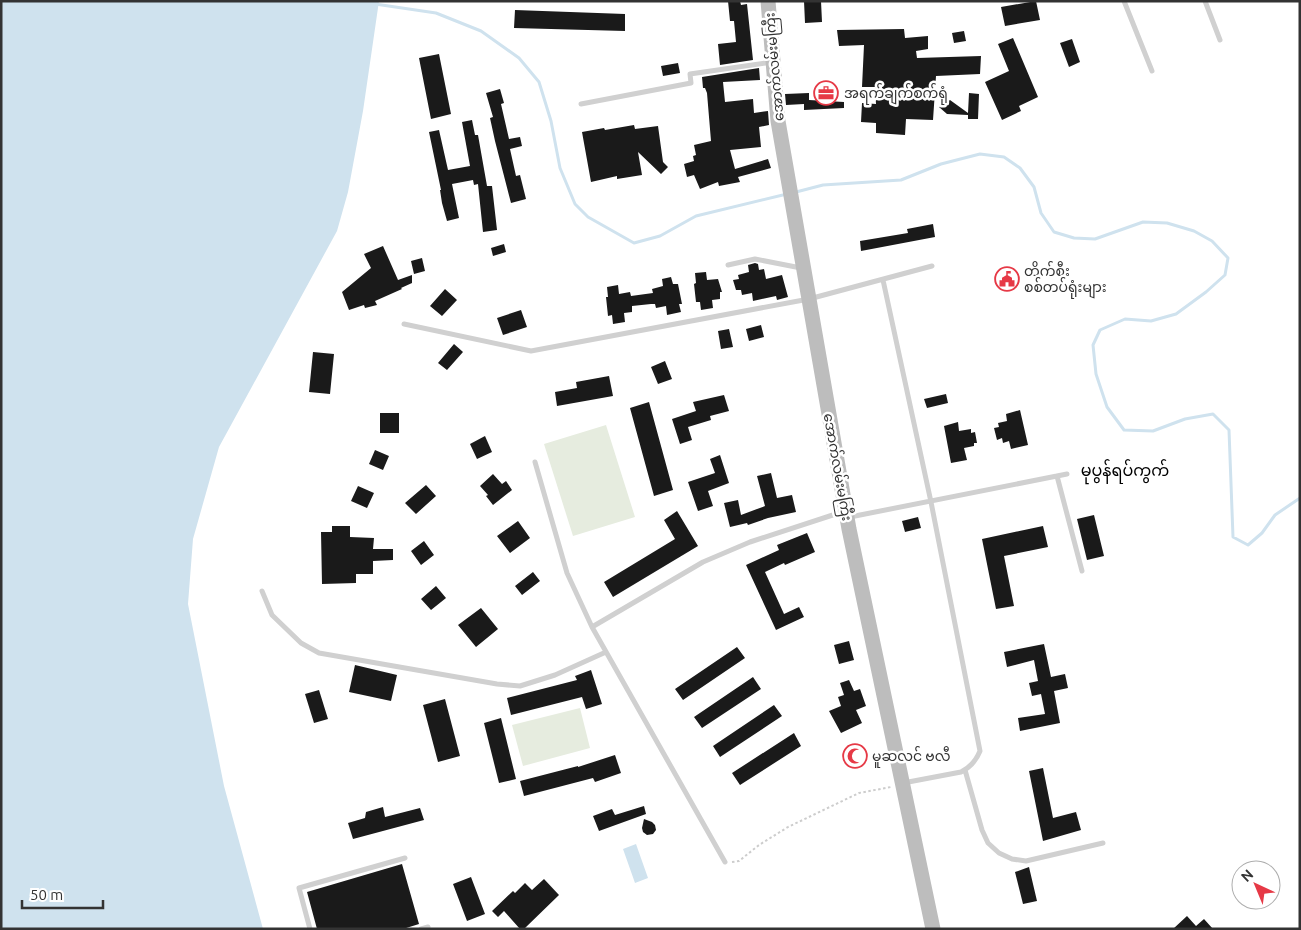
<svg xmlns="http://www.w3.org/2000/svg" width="1301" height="930" font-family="Ubuntu,'Noto Sans Myanmar',sans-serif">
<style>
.green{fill:#e6ecdf}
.water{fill:#cfe2ee}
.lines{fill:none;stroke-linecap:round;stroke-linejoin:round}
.stream{stroke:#cfe2ee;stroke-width:3}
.building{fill:#1a1a1a}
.path{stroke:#cdcdcd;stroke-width:2;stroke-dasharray:2.5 2.5;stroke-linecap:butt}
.service{stroke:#d0d0d0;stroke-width:5}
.secondary{stroke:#bdbdbd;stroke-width:15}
.labels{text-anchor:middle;stroke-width:5;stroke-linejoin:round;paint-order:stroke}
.street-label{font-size:14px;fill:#333;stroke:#fff}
.poi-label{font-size:14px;fill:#333;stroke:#fff;text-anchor:start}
.quarter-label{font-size:16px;fill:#000;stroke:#fff}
</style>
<rect width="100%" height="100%" fill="#fff"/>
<path class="green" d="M606 425 635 517 573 536 544 444Z
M580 708 590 748 523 766 512 725Z"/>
<path class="water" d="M1 1H379L363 111 348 192 337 231 219 447 193 539 188 604 224 786 263 929H1Z
M636 844 648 878 635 883 623 849Z"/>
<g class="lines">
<path class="stream" d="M375 4 436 13 481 31 519 58 539 82 551 121 560 168 575 204 588 217 634 243 660 236 696 216 787 194
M796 192 823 185 901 180 941 164 980 154 1004 157 1020 168 1034 187 1041 213 1054 232 1074 238 1095 239 1143 222 1167 223 1194 231 1212 241 1228 258 1225 275 1206 292 1176 314 1151 321 1125 319 1100 330 1093 345 1096 374 1107 407 1124 430 1153 431 1185 419 1213 414 1229 430 1233 537 1248 545 1262 533 1275 515 1300 498"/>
</g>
<path class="building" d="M728 1H740L741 5 747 4 753 60 720 65 718 44 736 42 734 21H730Z
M804 1H821L822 22 805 23Z
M1036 1 1040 20 1005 26 1001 7Z
M515 10 625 14V31L514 28Z
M904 29 905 38 928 36V49L916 51 917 58 981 56 980 74 936 76 933 120 906 119 905 135 876 133V123L861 122 862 103 876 104 875 87H862L864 45 839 46 837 30Z
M964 31 966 41 954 43 952 33Z
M1013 38 1038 97 1019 106 1021 111 1002 120 985 82 1009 71 998 44Z
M1072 39 1080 62 1069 67 1060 43Z
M439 54 451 114 431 119 419 58Z
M678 63 680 73 663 76 661 66Z
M759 68 760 80 723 82 725 102 753 99 754 113 768 111 769 125 759 127 761 147 730 150 735 169 768 159 771 168 738 177 740 182 719 186 718 182 700 189 694 175 687 177 684 164 694 161 693 156 696 155 694 145 711 141 707 93 705 88H703L702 77Z
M500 89 504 103 501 104 509 139 520 137 522 146 510 149 516 176 520 175 526 199 511 203 495 141 490 118 493 117 486 93Z
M809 93V100L844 102V108L804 110V104L786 105 785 94Z
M969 93 979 94 978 119H968V115L947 114 939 107 950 100 968 113Z
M472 120 475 135H478L487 186H492L497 230 483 232 478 184 474 185 473 180 452 184 459 218 447 221 442 203 440 190H441L429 132 439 130 448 170 470 166 462 122Z
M634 125 635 129 658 126 663 162 668 167 661 174 638 152 642 175 617 179V176L591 182 582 132 604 128 605 130Z
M933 224 935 237 861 251 860 241 908 233 907 229Z
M504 244 506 252 493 256 491 248Z
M383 246 398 280 412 275V283L401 288 402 289 375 301 377 305 365 308 364 305 349 310 342 292 371 268 364 254Z
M422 258 425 271 414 274 411 261Z
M755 263 758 264 759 270 764 269 766 279 782 275 788 297 777 300 776 296 753 301 752 293 742 295 741 290H736L733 280 739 279 738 275 749 272 748 265Z
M706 272 707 280 718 279 722 292H720V299L712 300 713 308 701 310 700 302H696L694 284 696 283 695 273Z
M1009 274 1013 285 1005 288 1001 277Z
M671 277 673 284H678L682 304H679L681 312 667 315 666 306 656 308 655 304H651L632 306V312L624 313 625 322 613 324 612 315 608 316 606 297H608L607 287 618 285 619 294 630 292 631 296 653 293 652 289 663 286 662 279Z
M445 289 457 300 442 316 430 306Z
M521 310 527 327 503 335 497 318Z
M761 325 764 337 749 341 746 329Z
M729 329 733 347 721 349 718 331Z
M454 344 463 352 447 370 438 363Z
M313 352 334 354 330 394 309 392Z
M665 361 672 379 658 384 651 367Z
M609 376 613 396 557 406 555 392 577 388 576 382Z
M946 394 948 403 927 408 924 399Z
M724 395 729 411 710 416 711 420 688 427 692 440 680 444 672 419 696 411 693 402Z
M649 402 673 490 654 496 630 408Z
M1020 410 1028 445 1011 449 1009 441 1003 443 1002 438 997 440 994 428 999 427 998 423 1007 421 1006 414Z
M380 413H399V433H380Z
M958 422 959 431 971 429V433L975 432 977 443H974V446L964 448 967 460 951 463 944 426Z
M485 436 492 452 477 459 470 444Z
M375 450 389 456 383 470 369 464Z
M720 455 729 483 708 491 713 506 698 511 688 482 715 473 710 459Z
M771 473 777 498 792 495 796 512 768 518 748 525 747 523 730 527 724 503 738 500 741 515 765 506 757 476Z
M493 474 502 484 506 481 512 490 493 505 486 496 488 495 480 486Z
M426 485 436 496 416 514 405 503Z
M358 486 374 493 367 508 351 501Z
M677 511 698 546 613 597 604 582 675 539 664 520Z
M1094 515 1104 556 1087 560 1077 519Z
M918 517 921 528 905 532 902 521Z
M518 521 530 538 510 553 497 536Z
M332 526H350V537L374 538 373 549H393V560L373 561V574H356V583L322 584 321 532H332Z
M1043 526 1048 547 1004 556 1014 606 996 609 982 539Z
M807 533 815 552 785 565 784 563 765 572 784 614 799 607 804 617 776 630 746 565 779 550 777 545Z
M424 541 434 555 421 565 411 551Z
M533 572 540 581 522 595 515 586Z
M436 586 446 598 431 610 421 599Z
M481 608 498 629 476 647 458 625Z
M849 641 854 660 839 664 834 645Z
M1044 644 1051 677 1065 674 1068 688 1054 691 1060 723 1020 731 1018 718 1045 714 1041 694 1032 696 1029 683 1038 681 1034 660 1007 667 1004 652Z
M737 647 745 658 683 700 675 689Z
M355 665 397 675 391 701 349 692Z
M591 670 602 704 586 709 582 697 511 715 507 698 577 680 575 676Z
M753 677 761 689 702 728 694 717Z
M849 680 854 691 860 689 866 706 856 710 862 723 841 733 829 711 841 706 838 697 844 695 840 683Z
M319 690 328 719 314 723 305 694Z
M445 699 460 756 438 762 423 705Z
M774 705 782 716 720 757 713 746Z
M501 718 516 779 499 783 484 723Z
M794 733 801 746 740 785 732 773Z
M848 745 864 750 861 762 845 757Z
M615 755 621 773 595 782 593 778 524 796 520 781 578 766V767Z
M1043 768 1053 818 1076 812 1081 830 1043 841 1029 771Z
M644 806 646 814 599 831 593 816 612 809 615 815Z
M383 807 385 817 420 808 424 820 353 839 348 823 365 818 366 812Z
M644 819 652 822 655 825 656 830 653 834 647 835 643 832 642 828Z
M402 864 419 924 403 929H317L307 892Z
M1029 867 1037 901 1023 904 1015 872Z
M471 877 485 914 467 921 453 884Z
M544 879 559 895 524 929H520L504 911 498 917 492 911 513 891 515 893 525 883 532 890Z
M1187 916 1196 926 1204 919 1213 929H1173Z"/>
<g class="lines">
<path class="path" d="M732 862 739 861 759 845 788 827 859 793 891 787"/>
<path class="service" d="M1124 1 1152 71
M1205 1 1220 40
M581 104 691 83 690 74 773 62
M728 265 755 259 801 268
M883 280 931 502 980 751C976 761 971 767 961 772L903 783
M404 324 531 351 809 299 932 266
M535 462 567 573 592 627 725 862
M1057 476 1082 571
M850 517 1067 474
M262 591 272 615 301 643 319 653 497 684 520 686 555 675 606 652
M592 627 703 562 750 542 845 511
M965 770 982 830 988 843 999 853 1012 859 1026 861 1103 843
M310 929 299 888 405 858
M421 929 428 927"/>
<path class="secondary" d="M768 1 778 121 849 529 933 929"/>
</g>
<defs>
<g id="office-ring" transform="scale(1.25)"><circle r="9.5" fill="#fff" stroke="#e63946" stroke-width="1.5"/><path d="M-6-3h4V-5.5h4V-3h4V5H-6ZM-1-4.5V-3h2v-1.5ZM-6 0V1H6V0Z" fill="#e63946"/></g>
<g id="civic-ring" transform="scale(1.25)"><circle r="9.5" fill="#fff" stroke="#e63946" stroke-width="1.5"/><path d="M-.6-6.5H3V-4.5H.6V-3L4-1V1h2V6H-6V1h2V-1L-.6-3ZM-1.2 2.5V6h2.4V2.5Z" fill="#e63946"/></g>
<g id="mosque-ring" transform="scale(1.25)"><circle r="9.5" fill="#fff" stroke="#e63946" stroke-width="1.5"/><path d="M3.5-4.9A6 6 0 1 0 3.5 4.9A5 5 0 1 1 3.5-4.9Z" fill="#e63946"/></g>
</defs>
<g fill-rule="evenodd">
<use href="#office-ring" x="826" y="93"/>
<use href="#civic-ring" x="1007" y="279"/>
<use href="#mosque-ring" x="855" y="756"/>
</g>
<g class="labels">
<g class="street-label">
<text transform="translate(774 67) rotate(-95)" y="5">အောက်လမ်းမကြီး</text>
<text transform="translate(838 467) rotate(80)" y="5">အောက်လမ်းမကြီး</text>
</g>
<g class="poi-label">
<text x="844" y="98">အရက်ချက်စက်ရုံ</text>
<text x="1024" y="276">တိုက်စီး<tspan x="1024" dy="16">စစ်တပ်ရုံးများ</tspan></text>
<text x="872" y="761">မူဆလင် ဗလီ</text>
</g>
<g class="quarter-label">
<text x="1125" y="476">မုပွန်ရပ်ကွက်</text>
</g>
</g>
<rect width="1301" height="930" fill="none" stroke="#333333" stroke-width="5"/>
<g transform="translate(1256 885) rotate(316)"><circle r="24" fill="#ffffff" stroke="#adadad"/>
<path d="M0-4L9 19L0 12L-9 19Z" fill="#e63946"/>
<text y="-8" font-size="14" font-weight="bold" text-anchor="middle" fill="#333333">N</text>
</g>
<path d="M22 900v8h81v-8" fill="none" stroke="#333333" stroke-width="2.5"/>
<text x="30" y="900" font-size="15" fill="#333333" stroke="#ffffff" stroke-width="4" paint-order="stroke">50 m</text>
</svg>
